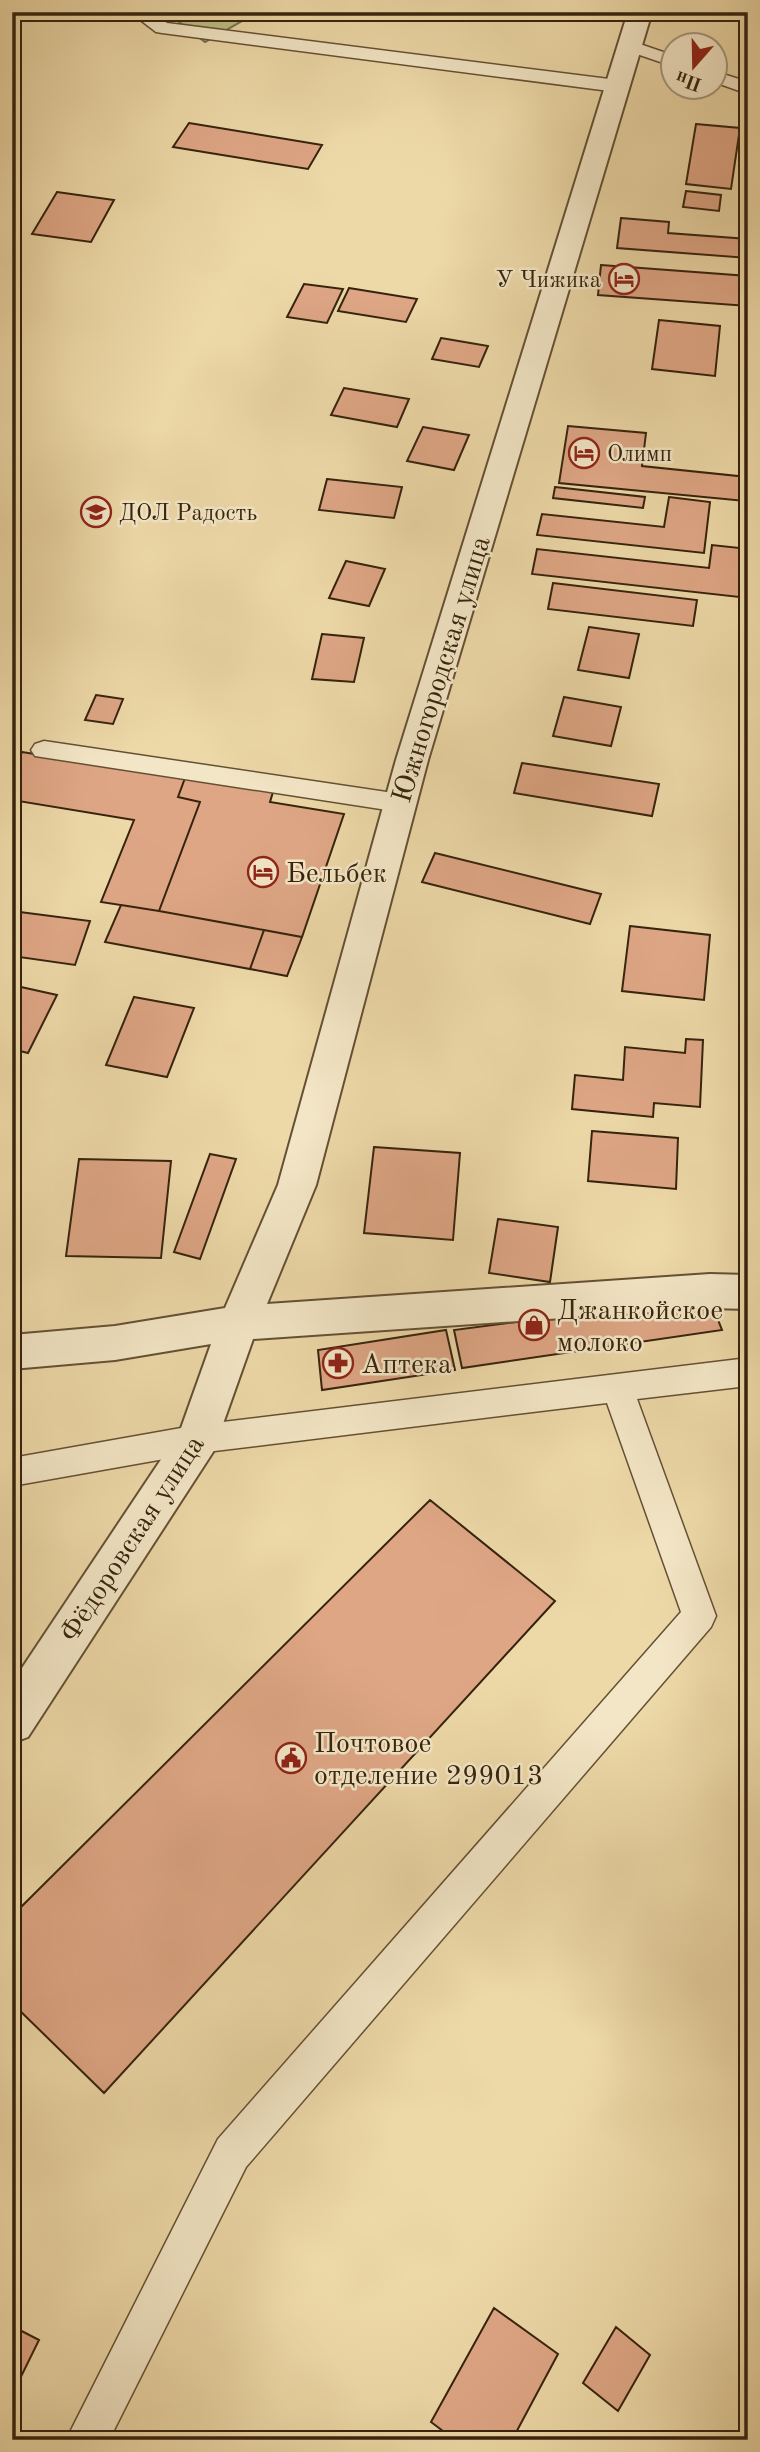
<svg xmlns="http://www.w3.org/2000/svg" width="760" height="2452" font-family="'Old Standard TT',serif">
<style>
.green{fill:#bcbe84;stroke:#797049;stroke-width:2}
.building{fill:#dea685;stroke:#36230e;stroke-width:2}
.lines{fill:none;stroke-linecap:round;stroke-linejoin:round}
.lane-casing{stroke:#645034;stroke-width:3}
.street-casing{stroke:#645034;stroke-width:4}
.lane{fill:#f3e6c6;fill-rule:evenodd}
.street{fill:#f3e6c6;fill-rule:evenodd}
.labels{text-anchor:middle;stroke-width:5;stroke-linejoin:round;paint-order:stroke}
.far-poi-label{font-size:23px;fill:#36230e;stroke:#f3e6c6;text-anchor:start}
.street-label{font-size:28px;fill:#36230e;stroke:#f3e6c6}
.poi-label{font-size:28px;fill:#36230e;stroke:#f3e6c6;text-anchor:start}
</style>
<rect width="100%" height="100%" fill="#edd8a7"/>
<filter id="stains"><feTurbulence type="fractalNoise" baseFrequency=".00286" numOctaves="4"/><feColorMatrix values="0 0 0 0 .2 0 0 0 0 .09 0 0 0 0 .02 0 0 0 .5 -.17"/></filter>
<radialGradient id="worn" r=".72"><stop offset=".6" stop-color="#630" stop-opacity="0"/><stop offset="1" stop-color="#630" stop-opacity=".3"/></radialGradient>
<path class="green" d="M166 12H258L205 42Z"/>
<path class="building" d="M189 123 322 145 308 169 173 147Z
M696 124 740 128 731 189 686 184Z
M747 134H748V190H740Z
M686 191 721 195 719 211 683 207Z
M57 192 114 200 91 242 32 234Z
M621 218 669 222 668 233 748 239V258L617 248Z
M601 265 748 276V306L598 295Z
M304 284 343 289 327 323 287 317Z
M349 288 417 299 406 322 338 311Z
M659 320 720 326 715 376 652 369Z
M441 338 488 346 479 367 432 359Z
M344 388 409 399 397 427 331 415Z
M568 426 646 433 642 466 747 477 745 501 559 483Z
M423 427 469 435 454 470 407 461Z
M327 479 402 487 394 518 319 510Z
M555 487 645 497 643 508 553 498Z
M669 497 710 502 704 553 537 535 542 514 664 527Z
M741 534 748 535V598L532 574 537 549 709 568 712 545 739 548Z
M346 561 385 569 369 606 329 598Z
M553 583 697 600 693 626 548 609Z
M589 627 639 634 629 678 578 670Z
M322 634 364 638 354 682 312 679Z
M96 695 123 699 113 724 85 720Z
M564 697 621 707 611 746 553 736Z
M22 752 185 778 178 797 200 802 159 911 101 902 134 820 12 800V773Z
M522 763 659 784 652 816 514 793Z
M185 778 273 792 270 802 344 814 302 937 159 911 200 802 178 797Z
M435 853 601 894 590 924 422 882Z
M121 905 159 911 264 930 250 969 105 942Z
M12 911 90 921 75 965 12 956Z
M630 926 710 935 704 1000 622 991Z
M264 930 302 937 287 976 250 969Z
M12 985 57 995 28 1053 12 1049Z
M134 997 194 1008 167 1077 106 1065Z
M686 1039 703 1040 700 1107 654 1103 653 1117 572 1109 575 1075 623 1080 625 1047 685 1053Z
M592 1131 678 1138 676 1189 588 1181Z
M374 1147 460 1153 453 1240 364 1233Z
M210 1154 236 1159 200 1259 174 1252Z
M79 1159 171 1161 161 1258 66 1256Z
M498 1219 558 1227 550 1282 489 1273Z
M709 1297 722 1330 462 1368 454 1330Z
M446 1330 455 1370 322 1390 318 1350Z
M430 1500 555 1601 104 2093 12 2003V1916Z
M494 2308 558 2354 512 2440H455L431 2422Z
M12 2326 39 2340 12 2395Z
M616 2327 650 2355 618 2411 583 2383Z"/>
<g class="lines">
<g class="lane-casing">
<path id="lane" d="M130 12H151L167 23 617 80 626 86 617 92 162 33 156 32Z
M631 41 672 55V66L625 50 622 46Z
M714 71 748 82V94L714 82Z
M44 741 400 794 409 797 413 803 409 809 400 812 35 756 31 750 35 744Z
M748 1358V1386L637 1399 716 1616 711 1627 246 2167 109 2440H66L218 2139 681 1612 607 1403 198 1453 12 1486V1458L198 1425Z"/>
</g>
<g class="street-casing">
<path id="street" d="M628 12H652L428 760 316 1185 267 1304 710 1274 748 1275V1309L710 1308 253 1339 213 1452 28 1737 12 1743V1683L180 1431 211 1344 115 1360 12 1369V1335L115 1326 225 1308 278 1185 396 760Z"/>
</g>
<use href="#lane" class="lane"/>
<use href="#street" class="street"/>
</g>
<defs>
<g id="hotel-ring" transform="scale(1.575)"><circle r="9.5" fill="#f3e6c6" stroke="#8f2418" stroke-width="1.5"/><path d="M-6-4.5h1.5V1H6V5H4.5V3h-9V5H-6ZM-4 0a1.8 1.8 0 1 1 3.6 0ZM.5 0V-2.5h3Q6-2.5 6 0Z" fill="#8f2418"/></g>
<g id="school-ring" transform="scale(1.575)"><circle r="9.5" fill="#f3e6c6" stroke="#8f2418" stroke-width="1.5"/><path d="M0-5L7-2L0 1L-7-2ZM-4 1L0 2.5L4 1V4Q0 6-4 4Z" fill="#8f2418"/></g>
<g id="shop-ring" transform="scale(1.575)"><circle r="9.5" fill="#f3e6c6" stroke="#8f2418" stroke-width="1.5"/><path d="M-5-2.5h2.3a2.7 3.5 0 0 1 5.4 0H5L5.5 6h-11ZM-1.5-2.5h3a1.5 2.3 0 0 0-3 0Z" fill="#8f2418"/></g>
<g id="pharmacy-ring" transform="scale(1.575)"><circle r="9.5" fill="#f3e6c6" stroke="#8f2418" stroke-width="1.5"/><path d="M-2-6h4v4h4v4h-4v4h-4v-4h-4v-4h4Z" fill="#8f2418"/></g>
<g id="civic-ring" transform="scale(1.575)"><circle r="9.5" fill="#f3e6c6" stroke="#8f2418" stroke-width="1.5"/><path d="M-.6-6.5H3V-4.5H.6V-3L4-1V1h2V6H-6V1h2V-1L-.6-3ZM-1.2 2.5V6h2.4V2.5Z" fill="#8f2418"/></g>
</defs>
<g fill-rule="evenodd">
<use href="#hotel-ring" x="624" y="279"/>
<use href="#hotel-ring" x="584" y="453"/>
<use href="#school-ring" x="96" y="512"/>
<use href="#hotel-ring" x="263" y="872"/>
<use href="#shop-ring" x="534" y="1325"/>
<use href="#pharmacy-ring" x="338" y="1363"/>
<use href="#civic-ring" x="291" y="1758"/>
</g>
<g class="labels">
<g class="far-poi-label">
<text x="601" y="287" text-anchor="end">У Чижика</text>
<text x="607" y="461">Олимп</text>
<text x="119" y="520">ДОЛ Радость</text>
</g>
<g class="street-label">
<text transform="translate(440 669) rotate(-73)" y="10">Южногородская улица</text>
<text transform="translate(131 1538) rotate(-57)" y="10">Фёдоровская улица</text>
</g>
<g class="poi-label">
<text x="286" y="882">Бельбек</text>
<text x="557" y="1319">Джанкойское<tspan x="557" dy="32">молоко</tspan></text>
<text x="361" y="1373">Аптека</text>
<text x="314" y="1752">Почтовое<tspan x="314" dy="32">отделение 299013</tspan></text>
</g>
</g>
<rect width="760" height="2452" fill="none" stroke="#edd8a7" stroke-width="42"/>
<rect x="14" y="14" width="732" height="2424" fill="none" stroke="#36230e" stroke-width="3.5"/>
<rect x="21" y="21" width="718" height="2410" fill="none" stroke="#36230e" stroke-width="2"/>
<g transform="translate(694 66) rotate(200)"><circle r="33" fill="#f3e6c6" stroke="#a7987c" stroke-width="2"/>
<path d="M0-5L12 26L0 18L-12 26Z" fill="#8f2418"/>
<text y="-10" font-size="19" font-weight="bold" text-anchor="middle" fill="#36230e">Пн</text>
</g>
<rect width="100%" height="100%" filter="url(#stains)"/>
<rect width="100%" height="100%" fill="url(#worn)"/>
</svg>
